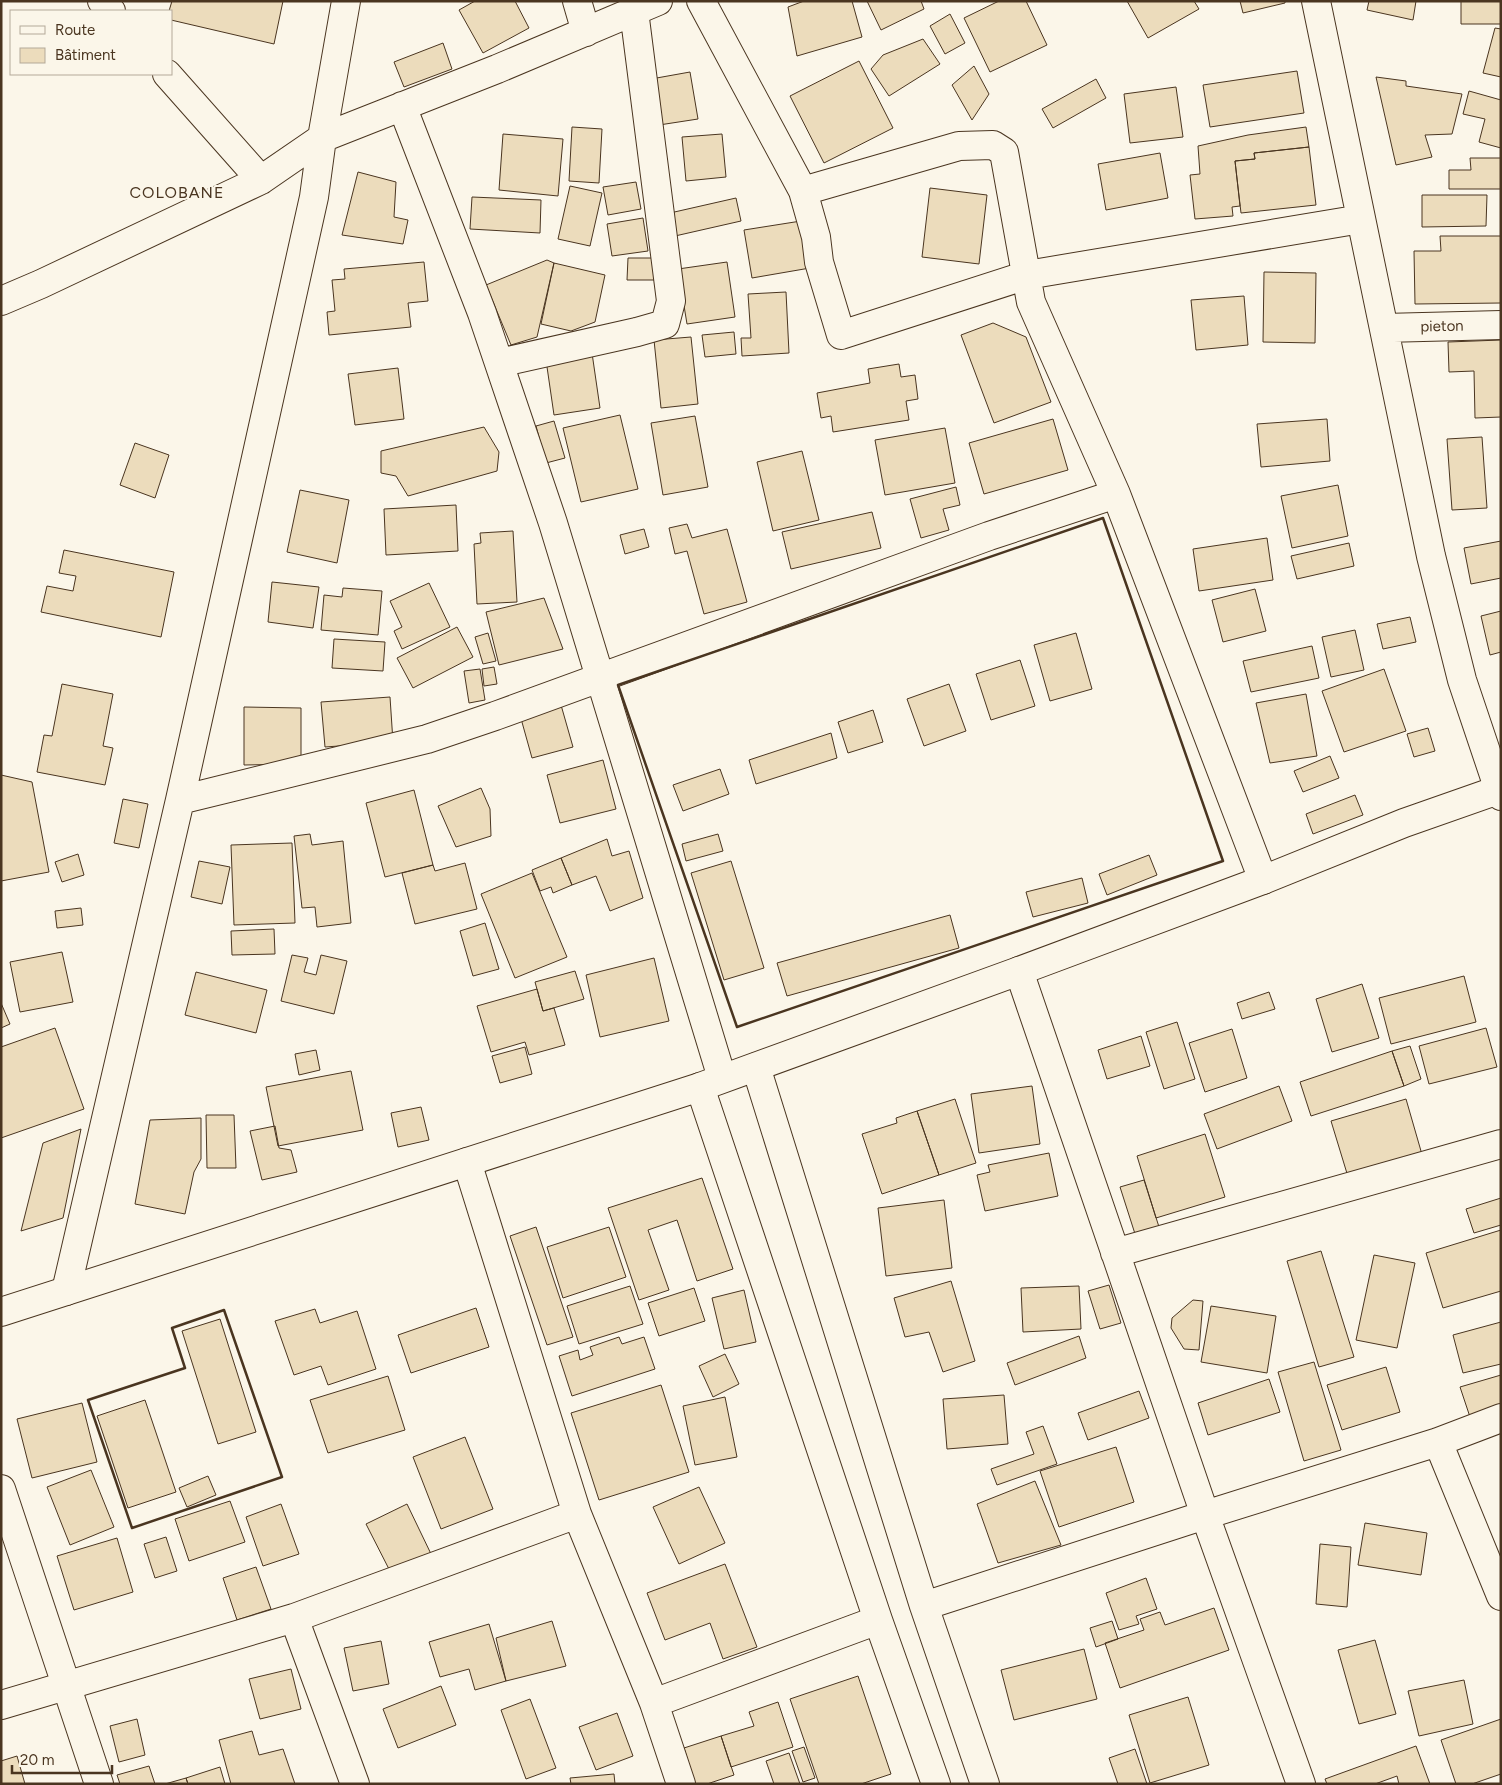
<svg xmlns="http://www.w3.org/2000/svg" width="1502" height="1785" font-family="Figtree,sans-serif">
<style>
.building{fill:#ecdcbc;stroke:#4a3520}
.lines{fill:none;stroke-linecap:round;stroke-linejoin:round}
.minor-casing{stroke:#4a3520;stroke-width:30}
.primary-casing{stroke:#4a3520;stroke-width:30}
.minor{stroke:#fbf6e9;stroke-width:28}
.primary{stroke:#fbf6e9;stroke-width:28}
.wall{stroke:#4a3520;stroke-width:2.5}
.labels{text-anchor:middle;stroke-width:4;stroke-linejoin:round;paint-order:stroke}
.street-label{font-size:15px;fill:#4a3520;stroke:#fbf6e9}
.neighbourhood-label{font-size:16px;letter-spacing:1px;fill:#4a3520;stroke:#fbf6e9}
</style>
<rect width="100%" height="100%" fill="#fbf6e9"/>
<path class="building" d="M172 1H283L274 44 171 20V11H169Z
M475 1H515L529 28 483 53 459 10Z
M804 1H852L862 37 797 56 788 7Z
M867 1H921L924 9 881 30Z
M999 1H1026L1047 45 990 72 964 18Z
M1127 1H1194L1199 9 1148 38Z
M1240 1H1285V3L1243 13Z
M1369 1H1416L1413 20 1367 10Z
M1461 1H1501V24H1461Z
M950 14 965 43 945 54 930 26Z
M1495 28 1501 29V77L1483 73Z
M923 39 940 64 889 96 871 69 883 55Z
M443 43 452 69 404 87 394 62Z
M859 61 893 128 824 163 790 96Z
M974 66 989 94 972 120 952 85Z
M1297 71 1304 113 1210 127 1203 85Z
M690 72 698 119 659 125 651 79Z
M1376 77 1406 81V86L1462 94 1452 134 1425 135 1432 157 1396 165Z
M1096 79 1106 98 1053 128 1042 109Z
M1176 87 1183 137 1130 143 1124 94Z
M1469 91 1501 100V148L1479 142 1485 119 1463 114Z
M572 127 602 129 599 183 569 181Z
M1306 127 1309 147 1254 153 1255 159 1235 161 1240 206 1232 207 1233 216 1195 219 1190 175 1200 174 1198 146 1248 135Z
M503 134 563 139 558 196 499 190Z
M722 134 726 177 686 181 682 137Z
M1309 147 1316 205 1241 213 1235 161 1255 159 1254 153Z
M1160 153 1168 198 1106 210 1098 164Z
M1470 158H1501V189H1449V170H1471Z
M358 172 396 182 394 217 408 220 403 244 342 235Z
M636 182 641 209 608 215 603 187Z
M570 186 602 193 590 246 558 239Z
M930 188 987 195 979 264 922 257Z
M1422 195H1487L1486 226 1422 227Z
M472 197 541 200 540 233 470 229Z
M736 198 741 221 675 236 670 213Z
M643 218 648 251 612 256 607 224Z
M801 221 810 268 752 278 744 230Z
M1440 236H1501V303L1415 304 1414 251H1441Z
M628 258H656V280H627Z
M547 260 554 263 537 337 511 345 486 285Z
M424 262 428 301 408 303 411 327 329 335 327 312 335 311 332 280 345 279 344 269Z
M727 262 735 317 687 324 678 269Z
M554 263 605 275 595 322 571 331 541 324Z
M1264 272 1316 273 1315 343 1263 342Z
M786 292 789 353 742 356 741 338H751L748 294Z
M1244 296 1248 345 1196 350 1191 300Z
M993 323 1026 337 1051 402 994 423 961 335Z
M734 332 736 354 705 357 702 335Z
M691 337 698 404 661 408 654 340Z
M1501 340V417L1475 418 1474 371 1449 372 1448 342Z
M592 353 600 408 554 415 546 360Z
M899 364 901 377 915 375 918 399 906 401 909 420 833 432 831 416 821 418 817 393 870 383 868 369Z
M398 368 404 419 355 425 348 374Z
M620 415 638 489 581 502 563 428Z
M695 416 708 487 663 495 651 423Z
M1053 419 1068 470 984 494 969 443Z
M1327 419 1330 461 1261 467 1257 424Z
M554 421 565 458 546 463 536 426Z
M484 427 499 452 497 471 408 496 396 476 381 473V451Z
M945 428 955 483 885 495 875 440Z
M1482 437 1487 508 1452 510 1447 439Z
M135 443 169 455 155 498 120 485Z
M802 451 819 520 773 531 757 462Z
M1338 485 1348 536 1292 548 1281 496Z
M956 487 960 505 943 509 949 530 921 538 910 499Z
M300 490 349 500 337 563 287 552Z
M456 505 458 551 386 555 384 509Z
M872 512 881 548 791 569 782 532Z
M687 524 692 538 727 529 747 602 704 614 687 551 675 554 669 528Z
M644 529 649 547 625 554 620 535Z
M513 531 517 602 477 604 474 544 481 543 480 533Z
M1267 538 1273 580 1199 591 1193 549Z
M1501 541V578L1471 584 1464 548Z
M1349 543 1354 566 1297 579 1291 556Z
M64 550 174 572 161 637 41 612 47 586 73 591 76 576 59 573Z
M272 582 319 587 313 628 268 622Z
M429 583 450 627 402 649 394 631 402 627 390 601Z
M343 588 382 591 378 635 321 630 324 595 342 597Z
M1255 589 1266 631 1223 642 1212 600Z
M544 598 563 649 499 665 486 612Z
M1501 611V652L1490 655 1481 616Z
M1410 617 1416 642 1383 649 1377 624Z
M457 627 473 657 413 688 397 658Z
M1355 630 1364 670 1331 677 1322 637Z
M488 633 496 661 483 664 475 637Z
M1076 633 1092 689 1050 701 1034 645Z
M334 639 385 642 383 671 332 668Z
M1312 646 1319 678 1251 692 1243 661Z
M1020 660 1035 706 991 720 976 674Z
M494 667 497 684 484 686 482 669Z
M480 669 485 700 469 703 464 671Z
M1384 669 1406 731 1344 752 1322 691Z
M62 684 113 694 103 746 113 748 105 785 37 772 44 735 52 736Z
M949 684 966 731 924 746 907 699Z
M1306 694 1317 756 1270 763 1256 703Z
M390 697 393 742 325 747 321 702Z
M561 705 573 747 532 758 520 715Z
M244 707 301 708V764L244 765Z
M873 710 883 742 848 753 838 722Z
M1428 728 1435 751 1414 757 1407 734Z
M831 733 837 758 756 784 749 760Z
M1330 756 1339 778 1303 792 1294 771Z
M603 760 616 809 560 823 547 775Z
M720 769 729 794 683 811 673 785Z
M1 775 32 782 49 872 1 881Z
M481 788 490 809 491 836 456 847 438 806Z
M414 790 433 865 385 877 366 803Z
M1355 795 1363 815 1313 834 1306 814Z
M123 799 148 804 139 848 114 843Z
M310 834 312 845 343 841 351 923 317 927 315 907 302 908 294 836Z
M718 834 723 851 686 861 682 844Z
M607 839 612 856 629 851 643 898 610 911 596 876 572 885 561 858Z
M292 843 295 923 234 925 231 845Z
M78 854 84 875 62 882 55 862Z
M1149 855 1157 875 1107 895 1099 874Z
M561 858 572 885 553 893 551 887 540 891 532 870Z
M199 861 230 867 222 904 191 897Z
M731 861 764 968 724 980 691 873Z
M465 863 477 909 415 924 402 873 433 865 435 871Z
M532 873 567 957 515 978 481 894Z
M1082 878 1088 903 1033 917 1026 892Z
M81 908 83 925 57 928 55 911Z
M950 915 959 948 787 996 777 963Z
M485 923 499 969 473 976 460 931Z
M274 929 275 954 232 955 231 931Z
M62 952 73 1002 20 1012 10 962Z
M292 955 308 958 304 972 316 975 321 955 347 961 334 1014 281 1001Z
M654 958 669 1021 600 1037 586 975Z
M575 971 584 999 543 1011 535 982Z
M196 972 267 990 256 1033 185 1015Z
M1464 976 1476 1022 1391 1044 1379 998Z
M1362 984 1379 1038 1332 1052 1316 999Z
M537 989 543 1011 554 1008 565 1045 529 1055 525 1042 491 1052 477 1006Z
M1269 992 1275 1009 1242 1019 1237 1003Z
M1 1003 10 1024 1 1028Z
M1177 1022 1195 1079 1164 1089 1146 1032Z
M55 1028 84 1109 1 1138V1047Z
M1486 1028 1497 1067 1429 1084 1419 1046Z
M1232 1029 1247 1078 1205 1092 1189 1043Z
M1141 1036 1150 1066 1107 1079 1098 1050Z
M1410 1046 1421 1079 1404 1086 1392 1051Z
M525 1047 532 1074 500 1083 492 1056Z
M316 1050 320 1070 299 1075 295 1054Z
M1392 1051 1404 1086 1311 1116 1300 1082Z
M351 1071 363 1130 278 1146 266 1087Z
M1032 1086 1040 1144 979 1153 971 1094Z
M1279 1086 1292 1121 1217 1149 1204 1114Z
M955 1099 976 1163 939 1175 917 1111Z
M1406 1099 1423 1158 1349 1180 1331 1121Z
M421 1107 429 1140 398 1147 391 1113Z
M917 1111 939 1175 882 1194 862 1134 897 1123 896 1118Z
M206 1115H234L236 1168H207Z
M201 1118V1159L194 1172 185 1214 135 1204 150 1120Z
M275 1126 279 1148 291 1150 297 1172 262 1180 250 1131Z
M81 1129 63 1218 21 1231 43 1143Z
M1205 1134 1225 1197 1156 1218 1137 1156Z
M1049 1153 1058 1196 985 1211 977 1175 990 1172 988 1165Z
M702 1178 733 1269 697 1281 677 1220 648 1230 669 1290 639 1300 608 1208Z
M1144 1180 1160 1230 1136 1237 1120 1187Z
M1501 1198V1225L1474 1233 1466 1209Z
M944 1200 952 1268 886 1276 878 1208Z
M536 1227 573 1337 547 1345 510 1236Z
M609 1227 626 1277 563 1298 547 1247Z
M1501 1230V1291L1443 1308 1426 1253Z
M1321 1251 1354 1357 1319 1367 1287 1261Z
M1374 1255 1415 1263 1397 1348 1356 1340Z
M951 1281 975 1361 943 1372 929 1332 905 1337 894 1298Z
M1109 1285 1121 1323 1100 1329 1088 1291Z
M630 1286 643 1324 579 1344 567 1306Z
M1079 1286 1081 1329 1023 1332 1021 1288Z
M694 1288 705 1321 659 1336 648 1303Z
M744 1290 756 1342 724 1349 712 1298Z
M1193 1300 1203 1301 1199 1350 1184 1349 1171 1328 1172 1318Z
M1211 1306 1276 1316 1267 1373 1201 1362Z
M476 1308 489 1347 411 1373 398 1335Z
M315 1309 320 1323 357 1311 376 1369 328 1385 321 1366 294 1375 275 1321Z
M220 1319 256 1432 218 1444 182 1331Z
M1501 1322V1364L1463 1373 1453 1335Z
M1079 1336 1086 1358 1015 1385 1007 1363Z
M619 1337 622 1344 644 1337 655 1369 572 1396 559 1356 578 1350 580 1360 593 1355 590 1347Z
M725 1354 739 1384 713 1397 699 1366Z
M1314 1362 1341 1450 1304 1461 1278 1372Z
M1386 1367 1400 1412 1342 1430 1327 1385Z
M1501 1375V1407L1470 1417 1460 1387Z
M388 1376 405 1430 328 1453 310 1400Z
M1269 1379 1280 1412 1208 1435 1198 1403Z
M661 1385 689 1472 599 1500 571 1413Z
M1139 1391 1149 1418 1088 1440 1078 1413Z
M1004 1395 1008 1444 947 1449 943 1399Z
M725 1397 737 1457 695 1465 683 1406Z
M145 1400 176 1492 128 1508 97 1416Z
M82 1403 97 1462 32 1478 17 1419Z
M1043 1426 1057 1464 997 1485 991 1469 1034 1454 1026 1432Z
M465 1437 493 1509 441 1529 413 1457Z
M1116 1447 1134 1502 1059 1527 1040 1471Z
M91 1470 114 1527 70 1545 47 1487Z
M208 1476 216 1495 187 1507 179 1488Z
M1035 1481 1061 1545 998 1563 977 1504Z
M699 1487 725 1543 679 1564 653 1507Z
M230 1501 245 1542 189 1561 175 1519Z
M281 1504 299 1554 263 1566 246 1517Z
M407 1504 432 1556 392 1575 366 1524Z
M1365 1523 1427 1533 1421 1575 1358 1565Z
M166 1537 177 1571 155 1578 144 1544Z
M117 1538 133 1592 74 1610 57 1556Z
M1320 1544 1351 1547 1347 1607 1316 1604Z
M725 1564 757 1647 723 1659 710 1623 665 1640 647 1593Z
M256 1567 271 1609 237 1620 223 1578Z
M1146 1578 1157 1609 1136 1616 1139 1624 1119 1630 1106 1593Z
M1214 1608 1229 1650 1120 1688 1105 1643 1144 1630 1140 1619 1160 1612 1165 1625Z
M552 1621 566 1666 506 1681 496 1638Z
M1112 1621 1118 1639 1096 1647 1090 1628Z
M489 1624 506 1681 475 1690 469 1669 440 1677 429 1642Z
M1375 1640 1396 1714 1359 1724 1338 1650Z
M381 1641 389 1684 353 1691 344 1648Z
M1084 1649 1097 1699 1014 1720 1001 1670Z
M291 1669 301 1709 260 1719 249 1679Z
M858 1676 891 1774 861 1784H819L790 1699Z
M1464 1680 1473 1724 1419 1736 1408 1691Z
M441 1686 456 1725 398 1748 383 1709Z
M1188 1697 1209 1765 1150 1783 1129 1715Z
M530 1699 556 1768 526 1779 501 1710Z
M778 1702 793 1747 731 1767 721 1736 754 1726 749 1712Z
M617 1713 633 1756 596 1770 579 1727Z
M137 1719 145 1755 119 1762 110 1726Z
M1501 1719V1774L1472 1784H1456L1441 1740Z
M252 1731 259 1755 283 1749 295 1784H231L219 1740Z
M721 1736 734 1775 707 1784H695L684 1748Z
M1416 1746 1430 1784H1399L1397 1776 1375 1784H1327L1325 1779Z
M804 1747 815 1778 803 1782 792 1751Z
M1135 1749 1147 1784H1118L1109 1758Z
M789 1753 800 1784H774L766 1761Z
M17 1756 25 1784H1V1761Z
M149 1766 155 1784H120L117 1775Z
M220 1767 225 1784H188L186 1778Z
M614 1774 615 1784H571L570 1778Z
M186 1778 188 1784H165Z"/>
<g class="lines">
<g class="minor-casing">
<path id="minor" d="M102 1 111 11
M577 1 586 32
M701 1 803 191 816 237 819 262 841 335 1027 275 1361 219
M1316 1 1431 556 1462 680 1501 796
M167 74 261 180
M402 106 482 313 553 523 722 1078
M1 301 41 284 261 180 322 138 497 69 658 1
M1384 328 1501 325
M499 363 637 332 665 324 671 301 634 11
M1116 494 1263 880
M180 800 427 739 495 716 989 536 1116 494 1031 302 1004 152 993 145 959 146 803 191
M1019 971 1205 1515 1301 1784
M756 1067 924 1606 985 1784
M700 1087 878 1620 936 1784
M467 1162 577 1514 654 1703 681 1784
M1115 1253 1501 1144
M66 1291 180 800 314 197 322 138 346 1
M1438 1442 1501 1596
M1 1489 99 1784
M924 1606 1205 1515 1438 1442 1501 1418
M294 1618 355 1784
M654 1703 878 1620
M1 1705 294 1618 577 1514"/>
</g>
<g class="primary-casing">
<path id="primary" d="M1 1312 700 1087 1019 971 1263 880 1404 823 1501 789"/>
</g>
<use href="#minor" class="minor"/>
<use href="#primary" class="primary"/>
<path class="wall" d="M1103 518 1223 861 737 1027 618 685Z
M224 1310 282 1477 132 1528 88 1400 185 1368 172 1328Z"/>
</g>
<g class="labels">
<g class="street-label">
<text transform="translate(1442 326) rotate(-1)" y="5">pieton</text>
</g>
<g class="neighbourhood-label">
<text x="177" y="198">COLOBANE</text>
</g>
</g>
<rect width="1502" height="1785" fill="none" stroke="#4a3520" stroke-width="5"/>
<rect x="10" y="10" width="162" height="65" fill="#fbf6e9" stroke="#b4a999"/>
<rect x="20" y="26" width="25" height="8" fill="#fbf6e9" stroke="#b4a999"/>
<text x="55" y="35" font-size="15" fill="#4a3520">Route</text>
<rect x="20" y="48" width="25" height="15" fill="#ecdcbc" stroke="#b4a999"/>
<text x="55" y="60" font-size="15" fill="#4a3520">Bâtiment</text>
<path d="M12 1765v8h100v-8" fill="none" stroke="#4a3520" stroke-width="2.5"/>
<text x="20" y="1765" font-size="15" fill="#4a3520" stroke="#fbf6e9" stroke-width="4" paint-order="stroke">20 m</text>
</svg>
